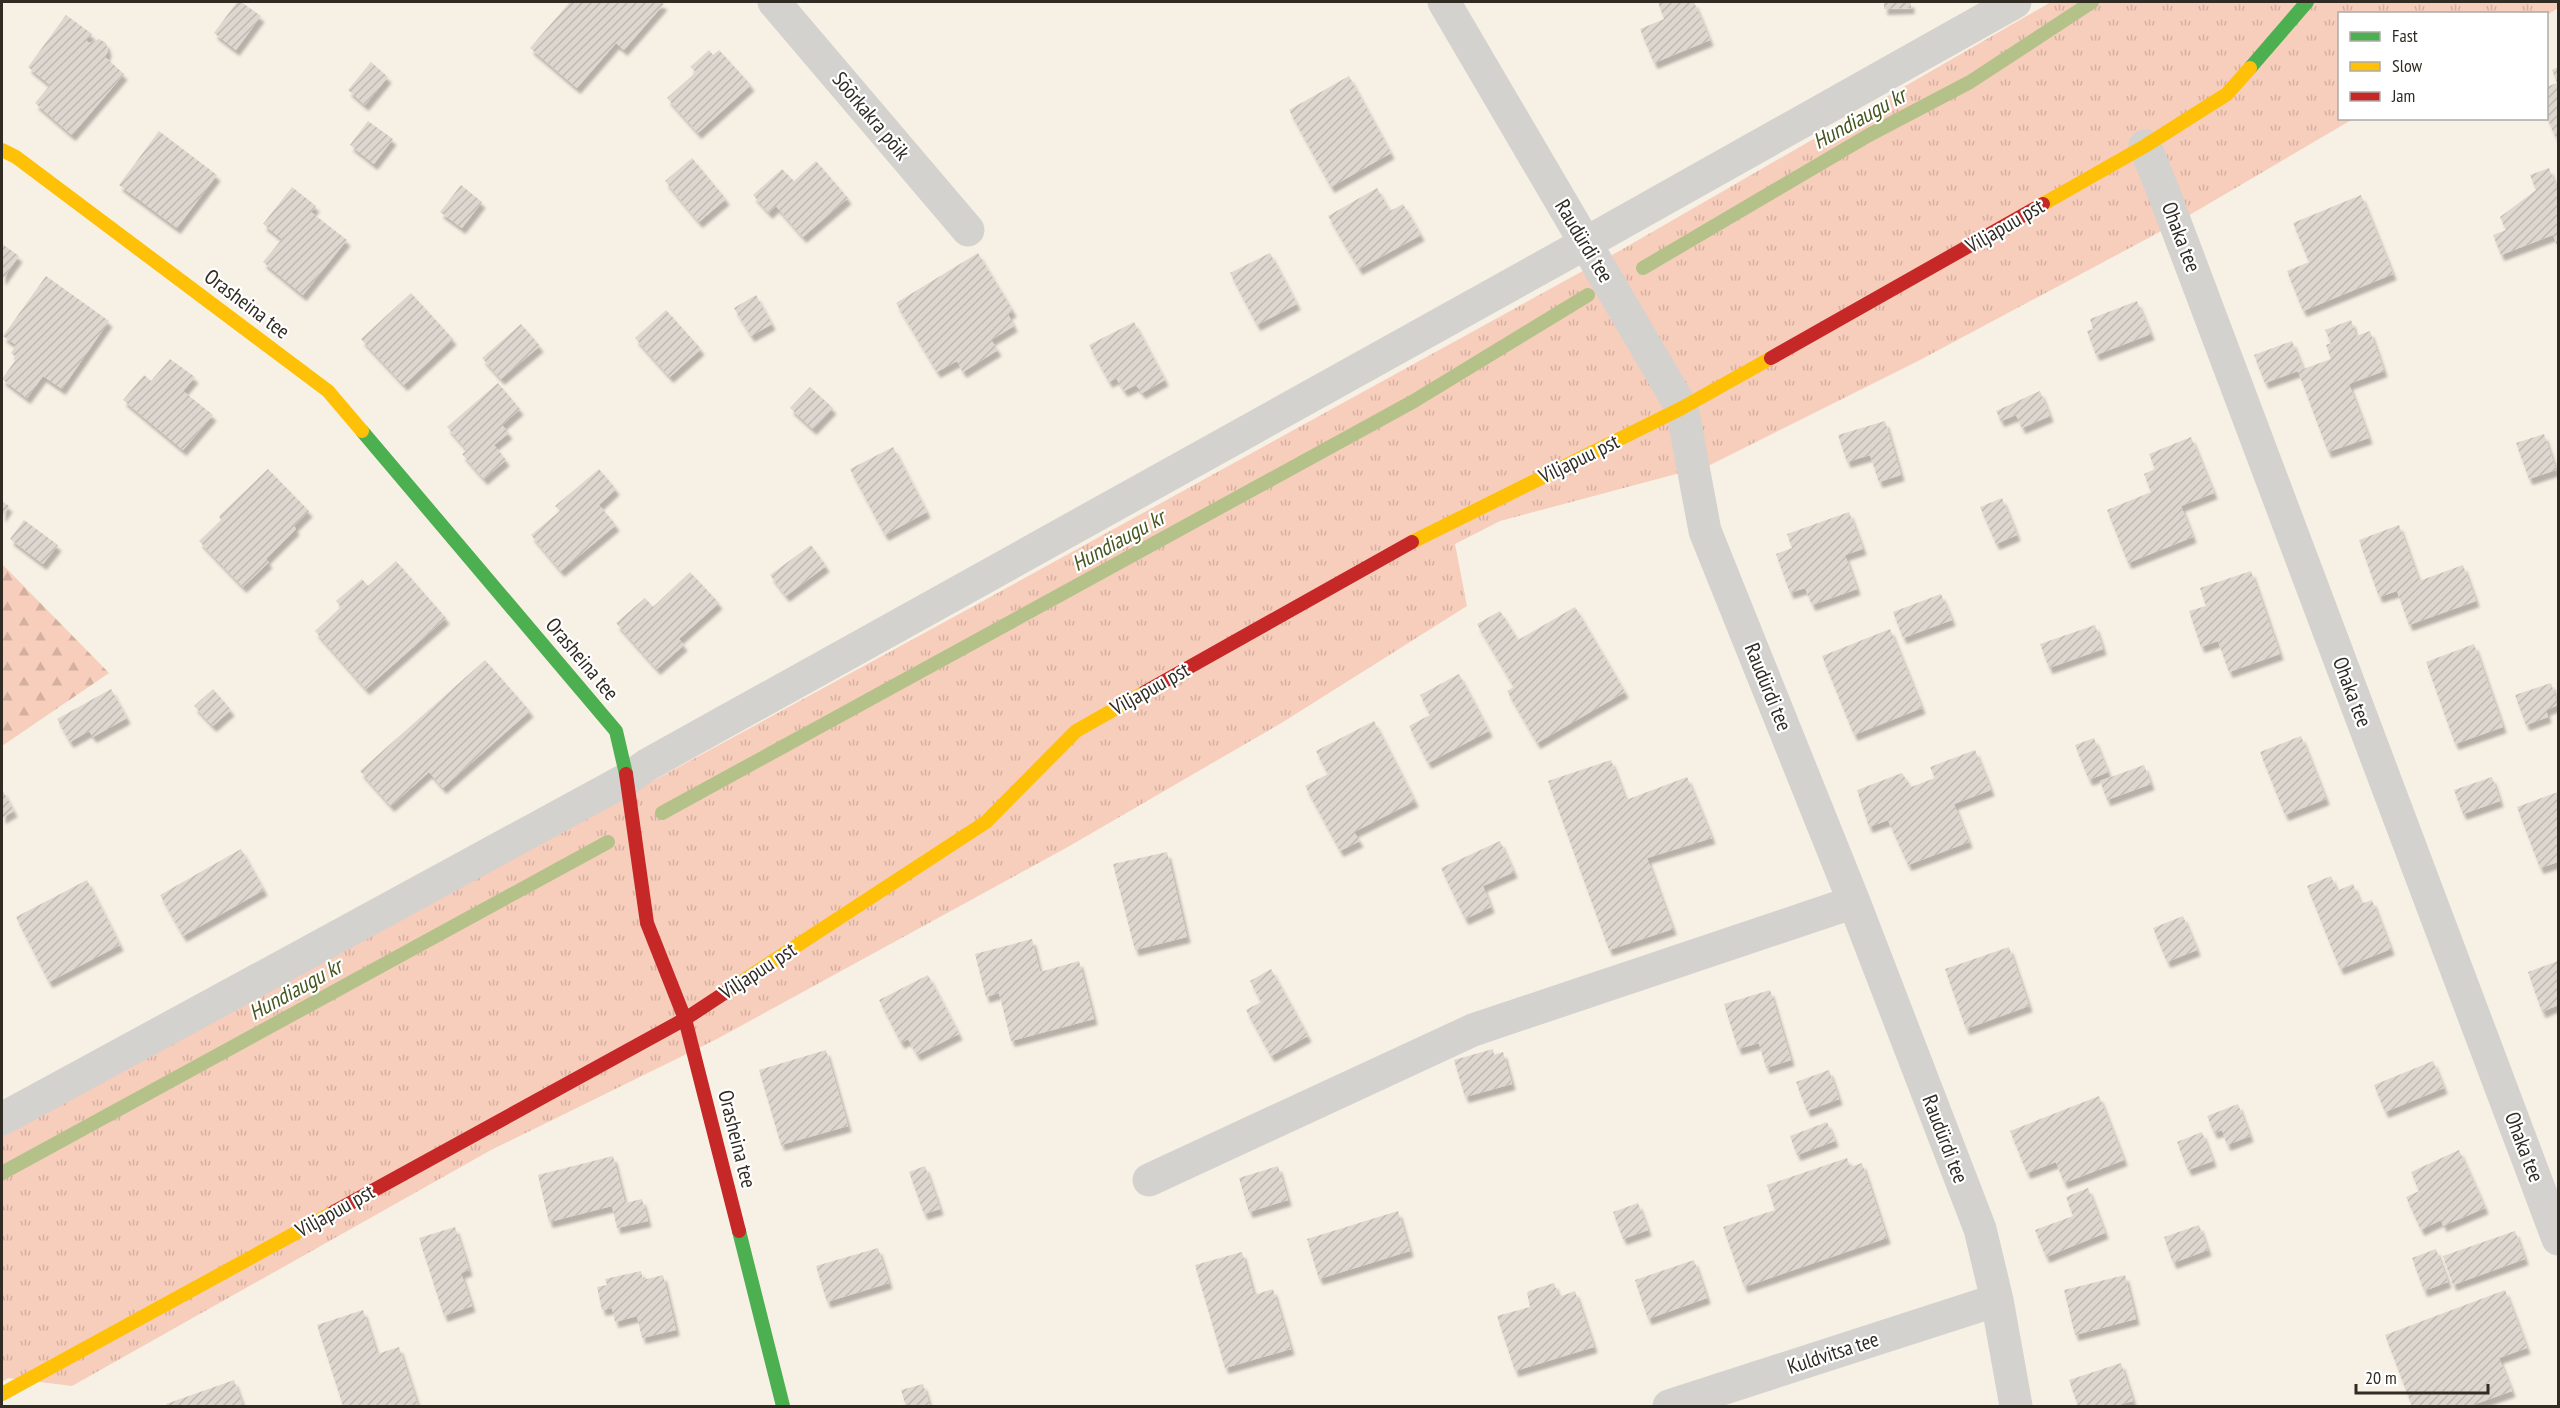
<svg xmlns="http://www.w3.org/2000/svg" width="2560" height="1408" font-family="'PT Sans Narrow',sans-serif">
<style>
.forest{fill:url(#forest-firs)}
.park{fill:url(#park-tufts)}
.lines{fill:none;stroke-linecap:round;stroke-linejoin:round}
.stream{stroke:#b4c28a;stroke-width:14}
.building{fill:url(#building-hatch);filter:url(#shadow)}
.street{stroke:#d3d2ce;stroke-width:33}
.fast{stroke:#4caf50;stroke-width:14}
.slow{stroke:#ffc107;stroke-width:14}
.jam{stroke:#c62828;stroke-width:14}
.labels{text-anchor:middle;stroke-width:4.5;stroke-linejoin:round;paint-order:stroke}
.street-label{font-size:21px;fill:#302c24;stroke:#fff}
.water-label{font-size:22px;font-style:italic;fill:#46561f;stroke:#fff}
</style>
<defs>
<pattern id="forest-firs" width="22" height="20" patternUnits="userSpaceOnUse" patternTransform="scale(1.5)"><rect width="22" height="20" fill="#f7cdbb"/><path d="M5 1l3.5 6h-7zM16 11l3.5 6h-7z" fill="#d4b0a1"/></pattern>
<pattern id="park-tufts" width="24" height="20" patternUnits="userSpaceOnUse" patternTransform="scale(1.5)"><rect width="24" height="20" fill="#f7cdbb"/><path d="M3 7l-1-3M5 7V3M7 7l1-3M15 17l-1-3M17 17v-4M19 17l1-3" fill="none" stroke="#d4b0a1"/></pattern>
<pattern id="building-hatch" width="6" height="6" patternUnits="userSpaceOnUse" patternTransform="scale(1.5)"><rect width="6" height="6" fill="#ded7cf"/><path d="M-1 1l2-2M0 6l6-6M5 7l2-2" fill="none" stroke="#bfb9b2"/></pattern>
<filter id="shadow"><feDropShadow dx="3.5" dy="6" stdDeviation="1.5" flood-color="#0004"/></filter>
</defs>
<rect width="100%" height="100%" fill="#f7f0e5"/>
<path class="forest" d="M2 564 109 673 2 746Z"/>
<path class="park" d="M2051 2H2558V8L2547 15 2340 14V118L2353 119 2169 227 1918 361 1710 465 1500 521 1455 544 1467 606 1283 722 1066 848 715 1040 491 1150 72 1386 8 1378 2 1382V1136L983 601 1621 250Z"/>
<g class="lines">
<path class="stream" d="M1643 268 1869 135 1970 82 2092 2
M662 813 1414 401 1588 295
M2 1173 608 842"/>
</g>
<path class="building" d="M237 2H241L261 16 236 50 214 33Z
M570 2H660L664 4 624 50 616 43 577 88 530 48Z
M1658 2H1694L1710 40 1654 63 1640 29 1664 19Z
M1884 2H1911V8L1884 9Z
M66 15 92 34 86 40 89 43 99 39 106 43 108 51 105 57 124 74 72 135 35 103 50 85 28 67Z
M709 50 713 55 719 50 751 85 698 133 667 98 696 72 690 67Z
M371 62 388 77 365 105 348 90Z
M2558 67V143L2546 115V87L2557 83 2552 70Z
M1349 76 1391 153 1331 187 1289 110Z
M368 121 393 139 374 164 350 145Z
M159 131 217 175 177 228 119 185Z
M692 158 726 199 699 222 665 181Z
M816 161 848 198 803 237 776 206 769 213 753 195 782 169 794 181Z
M2549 168 2558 191V248L2553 235 2501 255 2493 235 2506 230 2500 217 2536 190 2530 175Z
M461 185 482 202 462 228 440 212Z
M292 187 316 206 311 212 347 240 303 295 263 262 282 239 263 224Z
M1377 188 1390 211 1403 204 1421 235 1359 269 1328 216Z
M2361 195 2393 274 2303 311 2287 271 2309 262 2293 223Z
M2 244 19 256 2 280Z
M978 253 1013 311 1008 314 1014 326 991 340 998 350 963 372 957 361 937 372 896 303Z
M1270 253 1297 304 1257 325 1230 273Z
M46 276 109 321 62 389 43 376 27 398 2 379 17 358 11 353 16 345 3 336Z
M411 293 453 339 404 385 361 339Z
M756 295 772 324 751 336 734 308Z
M2137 301 2151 334 2096 355 2087 331 2093 329 2090 319Z
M666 310 701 349 670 377 635 338Z
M2351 320 2356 336 2370 331 2384 371 2349 384 2369 438 2328 452 2298 371 2265 383 2254 355 2292 341 2303 369 2331 359 2326 345 2331 343 2325 330Z
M1134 322 1165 380 1142 393 1136 385 1124 391 1116 378 1109 382 1089 345Z
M521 324 540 346 501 379 482 358Z
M170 359 195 377 183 391 213 415 183 450 123 400 144 375 151 381Z
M498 383 520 409 502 425 509 433 494 445 506 460 484 479 462 454 467 450 447 427Z
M810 387 833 408 813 429 790 408Z
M2040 391 2050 416 2022 428 2016 415 2001 421 1996 411Z
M1885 421 1901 475 1879 482 1870 455 1847 462 1838 435Z
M2544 434 2556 470 2529 479 2516 443Z
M2191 437 2214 493 2181 506 2193 537 2128 563 2107 510 2151 492 2144 474 2155 469 2149 454Z
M893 447 927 512 885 535 850 469Z
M268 469 309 511 294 526 296 529 266 559 269 562 243 587 199 541 221 520 219 516Z
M599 469 616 489 599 505 616 525 561 571 531 535 560 511 555 506Z
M2002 498 2017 535 1996 544 1980 507Z
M2 501 9 506 2 517Z
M1849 512 1863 549 1845 555 1857 589 1812 605 1805 588 1790 593 1776 554 1792 548 1787 534Z
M24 520 58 545 43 564 10 539Z
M2399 525 2419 581 2463 565 2476 601 2409 625 2397 591 2379 597 2359 540Z
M811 545 826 566 786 596 770 575Z
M396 561 446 618 366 689 315 631 341 607 336 601 362 579 368 586Z
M2251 571 2280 654 2229 672 2218 641 2201 647 2189 611 2206 606 2200 588Z
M690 572 719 603 679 639 684 645 657 669 616 623 645 598 653 607Z
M1941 594 1952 620 1903 638 1893 612Z
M1575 607 1625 692 1537 743 1507 691 1514 687 1477 624 1500 611 1518 640Z
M2095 625 2103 649 2049 668 2040 644Z
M1890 629 1922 708 1854 735 1822 656Z
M2474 644 2503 727 2455 744 2426 662Z
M485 660 530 711 443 788 429 772 391 806 360 771Z
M1459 674 1489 731 1428 763 1409 726 1430 715 1420 695Z
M2551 683 2558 705 2546 710 2548 717 2526 725 2515 695Z
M111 689 127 718 93 737 89 731 70 742 57 719Z
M213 689 231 710 213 726 194 706Z
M1374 721 1415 801 1354 832 1360 841 1340 851 1305 786 1328 774 1316 751Z
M2301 736 2326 799 2285 815 2260 752Z
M2094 738 2108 772 2089 780 2075 745Z
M1975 750 1991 790 1954 804 1969 842 1908 865 1888 820 1869 827 1857 790 1902 773 1911 787 1935 778 1930 767Z
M1611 760 1626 800 1687 777 1712 838 1647 858 1673 929 1609 950 1548 781Z
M2144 765 2151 784 2107 800 2100 781Z
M2492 777 2500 801 2463 814 2454 790Z
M2 789 14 811 2 818Z
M2558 792V862L2540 868 2517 807Z
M1500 841 1514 872 1483 886 1491 907 1465 919 1441 868Z
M241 849 264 890 183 936 160 895Z
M1167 852 1187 937 1135 950 1113 864Z
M2331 876 2337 891 2353 884 2361 904 2372 900 2391 949 2340 969 2307 886Z
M87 880 120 945 49 982 16 917Z
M2183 916 2197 950 2167 962 2153 928Z
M1032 939 1040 972 1079 961 1094 1019 1011 1041 999 993 986 997 975 954Z
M2009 947 2029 1006 1966 1029 1945 969Z
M2558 961V1005L2542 1012 2528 972Z
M1271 969 1308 1036 1271 1056 1246 1010 1261 1002 1250 981Z
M928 975 959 1034 917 1055 908 1039 901 1043 879 1000Z
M1770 990 1791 1060 1766 1068 1759 1043 1738 1049 1724 1004Z
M1493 1049 1494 1055 1503 1052 1512 1084 1465 1097 1454 1060Z
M826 1050 848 1126 781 1145 759 1070Z
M2433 1061 2444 1088 2385 1112 2374 1085Z
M1829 1070 1839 1099 1807 1111 1796 1082Z
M2099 1096 2124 1160 2064 1183 2056 1162 2027 1173 2010 1131Z
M2238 1104 2250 1136 2227 1145 2222 1130 2214 1133 2207 1116Z
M1827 1122 1835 1141 1797 1155 1790 1136Z
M2202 1132 2213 1161 2188 1170 2177 1142Z
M2459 1150 2485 1208 2443 1226 2441 1220 2421 1230 2406 1197 2419 1191 2411 1172Z
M613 1156 625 1203 642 1199 648 1221 617 1228 612 1206 549 1222 538 1175Z
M1847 1158 1850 1167 1862 1163 1887 1238 1744 1287 1723 1227 1775 1210 1767 1185Z
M925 1166 940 1209 924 1214 909 1172Z
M1278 1166 1288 1200 1249 1212 1239 1178Z
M2088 1188 2105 1233 2046 1257 2035 1230 2073 1216 2066 1197Z
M1638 1203 1648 1230 1623 1239 1613 1212Z
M1398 1211 1410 1251 1319 1279 1307 1239Z
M2199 1225 2208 1250 2173 1263 2164 1237Z
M455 1227 469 1270 461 1273 472 1306 444 1316 419 1238Z
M2515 1231 2525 1259 2453 1285 2443 1256Z
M878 1248 889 1283 827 1302 816 1266Z
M2436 1249 2448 1282 2424 1291 2412 1258Z
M1242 1252 1254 1295 1273 1289 1291 1349 1225 1368 1195 1265Z
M1694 1260 1707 1298 1648 1319 1635 1280Z
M641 1271 643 1280 663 1275 676 1330 642 1338 637 1316 615 1322 612 1308 602 1310 597 1287 607 1285 605 1279Z
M2125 1275 2136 1319 2075 1335 2064 1290Z
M1554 1283 1559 1297 1575 1291 1594 1347 1515 1371 1497 1316 1530 1307 1527 1293 1529 1291Z
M2505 1290 2527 1348 2499 1358 2512 1391 2470 1406H2412L2385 1335Z
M363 1310 377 1354 399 1347 418 1406H343L317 1325Z
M2121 1363 2133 1401 2115 1406H2078L2069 1380Z
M234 1380 243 1406H167L166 1404Z
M923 1384 930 1406H906L901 1390Z"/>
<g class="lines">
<path class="street" d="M774 2 968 230
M1444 2 1682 408 1705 531 1854 902 1980 1229 1997 1300 2016 1406
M2145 146 2165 196 2558 1239
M2 1119 627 779 647 765 1586 243 2015 2
M1149 1180 1473 1030 1854 902
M1669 1406 1997 1300"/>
<path class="fast" d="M2250 68 2307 2
M362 431 616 731 626 774
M739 1231 783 1406"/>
<path class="slow" d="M2 150 16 157 328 391 362 431
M2043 204 2145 146 2227 94 2250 68
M1412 542 1682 408 1771 358
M726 992 986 822 1076 731 1145 692
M2 1394 334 1212"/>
<path class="jam" d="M1771 358 2043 204
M1145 692 1412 542
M626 774 647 923 685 1019 739 1231
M334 1212 685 1019 726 992"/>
</g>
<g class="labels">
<g class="street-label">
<text transform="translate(871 116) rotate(50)" y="7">Sõõrkakra põik</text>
<text transform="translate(2005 226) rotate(-30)" y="7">Viljapuu pst</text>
<text transform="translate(2181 237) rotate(69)" y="7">Ohaka tee</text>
<text transform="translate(1584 241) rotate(59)" y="7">Raudürdi tee</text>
<text transform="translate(247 304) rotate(37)" y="7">Orasheina tee</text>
<text transform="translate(1579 459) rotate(-26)" y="7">Viljapuu pst</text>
<text transform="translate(582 659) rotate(50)" y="7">Orasheina tee</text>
<text transform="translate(1768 687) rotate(68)" y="7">Raudürdi tee</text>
<text transform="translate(1150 689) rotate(-29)" y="7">Viljapuu pst</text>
<text transform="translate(2352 692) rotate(69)" y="7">Ohaka tee</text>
<text transform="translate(758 971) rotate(-33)" y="7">Viljapuu pst</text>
<text transform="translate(737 1139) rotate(76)" y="7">Orasheina tee</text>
<text transform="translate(1945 1139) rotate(69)" y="7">Raudürdi tee</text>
<text transform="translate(2524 1147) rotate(69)" y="7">Ohaka tee</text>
<text transform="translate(335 1211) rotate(-29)" y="7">Viljapuu pst</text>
<text transform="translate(1833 1353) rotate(-18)" y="7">Kuldvitsa tee</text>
</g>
<g class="water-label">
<text transform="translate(1859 118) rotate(-29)" y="8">Hundiaugu kr</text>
<text transform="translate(1118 540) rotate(-29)" y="8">Hundiaugu kr</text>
<text transform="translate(295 989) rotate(-29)" y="8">Hundiaugu kr</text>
</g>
</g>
<rect width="2560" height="1408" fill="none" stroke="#302c24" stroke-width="6"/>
<rect x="2338" y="12" width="210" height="108" fill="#ffffff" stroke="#acaba7" stroke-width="1.5"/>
<rect x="2350" y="32" width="30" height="9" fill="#4caf50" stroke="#acaba7" stroke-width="1.5"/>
<text x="2392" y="42" font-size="18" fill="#302c24">Fast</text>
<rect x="2350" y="62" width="30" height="9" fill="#ffc107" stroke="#acaba7" stroke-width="1.5"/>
<text x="2392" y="72" font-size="18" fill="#302c24">Slow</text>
<rect x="2350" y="92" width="30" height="9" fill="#c62828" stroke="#acaba7" stroke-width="1.5"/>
<text x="2392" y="102" font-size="18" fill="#302c24">Jam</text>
<path d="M2356 1384v9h132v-9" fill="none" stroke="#302c24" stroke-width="3"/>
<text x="2365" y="1384" font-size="18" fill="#302c24" stroke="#ffffff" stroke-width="4.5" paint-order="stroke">20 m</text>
</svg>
